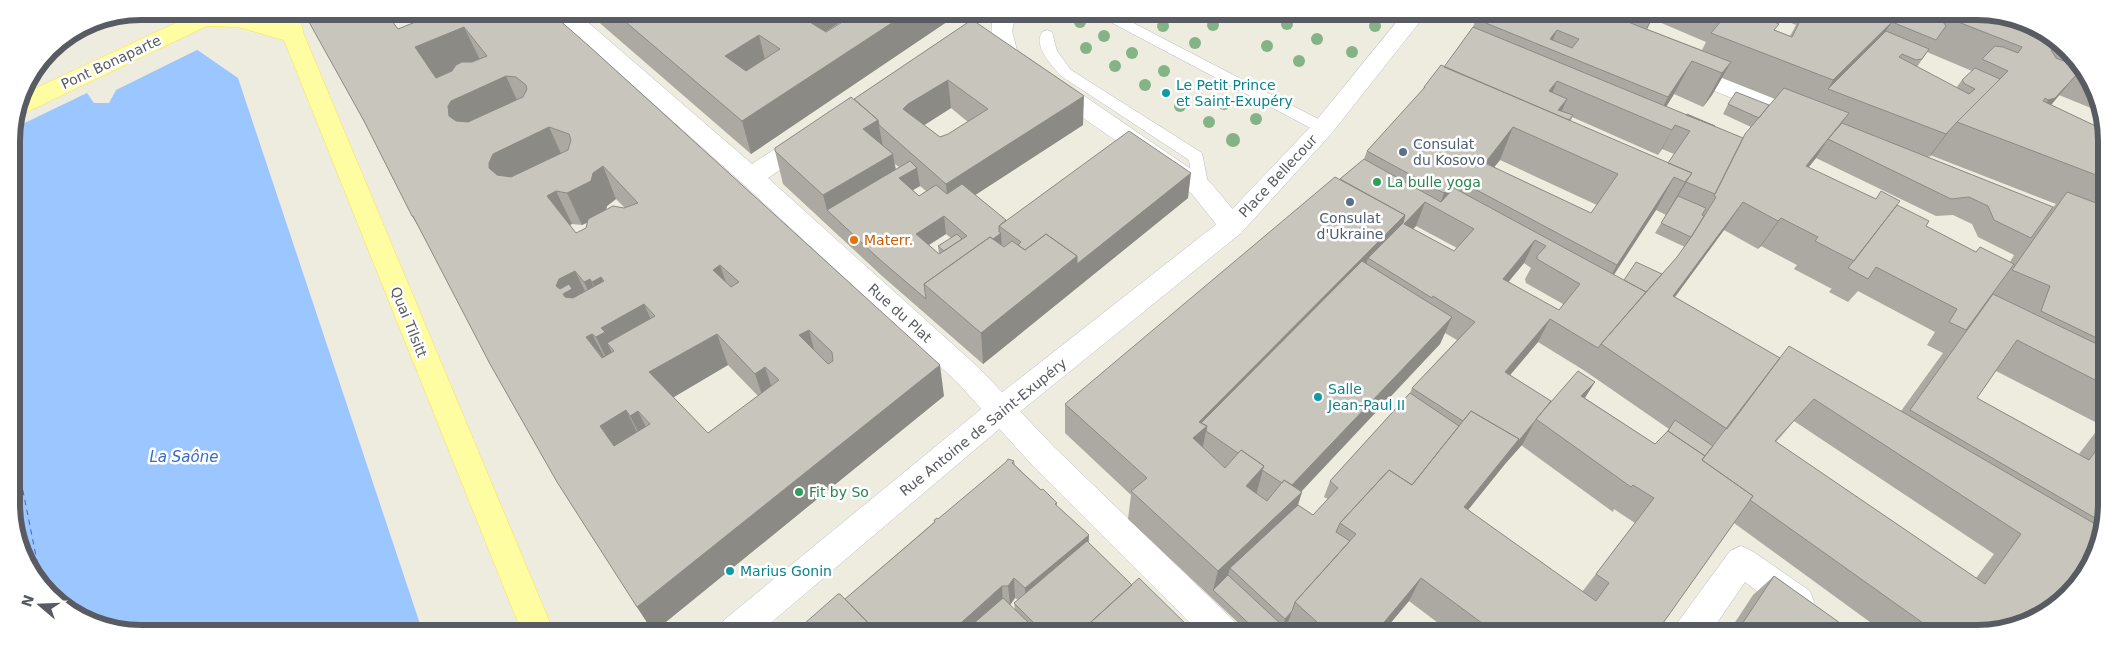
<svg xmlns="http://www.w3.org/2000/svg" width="2118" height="645" font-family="'DejaVu Sans',sans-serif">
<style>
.water{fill:#9cc6ff}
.pier{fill:#edecdf}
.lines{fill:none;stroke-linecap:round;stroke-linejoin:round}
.ferry{stroke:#376acb;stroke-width:1;stroke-dasharray:5.5 4.5;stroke-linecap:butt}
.service-casing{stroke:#babcc2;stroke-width:1}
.minor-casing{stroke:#babcc2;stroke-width:1}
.secondary-casing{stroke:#bcbec7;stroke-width:1}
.primary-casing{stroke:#fce349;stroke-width:1}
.service{fill:#fff;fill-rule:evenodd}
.minor{fill:#fff;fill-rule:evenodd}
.secondary{fill:#fff;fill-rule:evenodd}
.primary{fill:#fffda1;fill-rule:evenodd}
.tree{fill:#84b386}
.wall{fill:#aca9a2;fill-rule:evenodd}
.shaded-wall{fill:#8c8a84}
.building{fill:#c8c5bc;stroke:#8c8a84;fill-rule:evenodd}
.culture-dot{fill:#0f9aa8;stroke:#fff;stroke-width:2}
.service-dot{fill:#5c6f8a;stroke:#fff;stroke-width:2}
.leisure-dot{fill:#2e9e5b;stroke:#fff;stroke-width:2}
.food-dot{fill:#e8710a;stroke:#fff;stroke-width:2}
.labels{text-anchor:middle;stroke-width:5;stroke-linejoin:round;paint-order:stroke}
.street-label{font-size:14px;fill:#585b61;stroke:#fff}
.culture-label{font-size:14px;fill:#0d838f;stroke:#fff;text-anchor:start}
.service-label{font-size:14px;fill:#4e5e75;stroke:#fff;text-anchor:start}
.leisure-label{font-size:14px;fill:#27864d;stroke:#fff;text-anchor:start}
.food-label{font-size:14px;fill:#c56008;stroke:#fff;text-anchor:start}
.water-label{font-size:15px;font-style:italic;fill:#376acb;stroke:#fff}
.rim{fill:none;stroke:#585b61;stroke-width:6}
</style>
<rect width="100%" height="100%" fill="#edecdf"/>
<path class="water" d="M141 11 238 78 422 630 107 629 44 590 14 529 12 133 25 84 49 49 92 21Z"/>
<path class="pier" d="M141 11H176L201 48 116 90 109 103H94L87 93 12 129 25 84 49 49 92 21Z"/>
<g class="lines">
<path class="ferry" d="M13 441 42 586"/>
<g class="service-casing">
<path id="service" d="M1099 14H1116L1328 124 1331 128 1328 132 1323 133 1318 132 1101 17Z
M1047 30 1052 32 1057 51 1071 70 1202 153 1209 188 1207 192 1201 194 1195 192 1193 188 1189 160 1061 76C1052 65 1033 47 1042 32Z"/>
</g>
<g class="minor-casing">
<path id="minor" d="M551 12H576L752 164 799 133 808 131 817 133 820 139 817 145 768 178 978 367 1054 447 1234 621 1238 632H1199L1032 465 958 383 742 183Z
M994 13H1016L1012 31 1017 50 1210 182 1241 219 1245 226 1241 233 1232 236 1223 233 1192 194 999 59C990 45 990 29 994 13Z
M1683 62 1812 112 1816 118 1812 124 1804 126 1796 124 1675 75 1672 70 1675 65Z
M1741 546 1752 551 1810 591 1814 602 1810 613 1798 617 1786 613 1745 582 1710 633H1674L1678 622 1730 551Z"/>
</g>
<g class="secondary-casing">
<path id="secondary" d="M1403 14H1426L1331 134 1241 233 1011 419 761 631H720L724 620 991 401 1223 219 1315 122Z"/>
</g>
<g class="primary-casing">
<path id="primary" d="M227 11 279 23 276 12H298L304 35 553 630H521L284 40 238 27 207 26 27 112 17 113 21 95 195 14Z"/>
</g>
<use href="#service" class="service"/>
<use href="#minor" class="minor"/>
<use href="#secondary" class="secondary"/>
<use href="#primary" class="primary"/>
</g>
<g class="tree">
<circle cx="1080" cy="22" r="6"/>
<circle cx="1287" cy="24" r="6"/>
<circle cx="1213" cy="25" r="6"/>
<circle cx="1163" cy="26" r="6"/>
<circle cx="1375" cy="26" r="6"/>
<circle cx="1104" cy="36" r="6"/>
<circle cx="1317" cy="39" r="6"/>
<circle cx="1195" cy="43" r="6"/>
<circle cx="1267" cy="46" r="6"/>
<circle cx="1086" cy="48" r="6"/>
<circle cx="1352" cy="52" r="6"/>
<circle cx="1132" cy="53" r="6"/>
<circle cx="1299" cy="61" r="6"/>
<circle cx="1115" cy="66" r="6"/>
<circle cx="1164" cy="71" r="6"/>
<circle cx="1145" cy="85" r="6"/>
<circle cx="1224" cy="104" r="6"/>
<circle cx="1180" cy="106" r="6"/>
<circle cx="1256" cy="119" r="6"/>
<circle cx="1209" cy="122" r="6"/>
<circle cx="1233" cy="140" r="7"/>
</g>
<path class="wall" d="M307 12H418L393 22 398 29 437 13 436 12H550L944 396 656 630H652L637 607 364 121ZM616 199 625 208 606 210 607 206ZM587 223 586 228 576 233 570 225 572 224 582 225ZM728 365 758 396 708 433 673 397Z
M587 12 728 13 732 15 736 13H846L847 18 825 32H826L857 13H960L751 154Z
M1479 14 1758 15 1775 30 1790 36 1796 25 1772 15 2011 16 2074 55 2103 113 2059 95 2051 105 2104 130 2102 538 1985 633H1885L1734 523 1656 633 1450 632 1409 601 1383 632H1295L1287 625 1281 632H1248L1128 519 1131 495 1065 433V404L1364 159 1367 151 1422 91 1424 87 1444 67 1473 27 1476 19ZM1652 19 1706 42 1702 50 1647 29ZM1927 52 1972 71 1962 80 1956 88 1917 67ZM1722 78 1775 99 1769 105 1728 104 1723 114 1751 127 1743 138 1666 107 1674 94 1703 107 1712 95ZM1572 117 1658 155 1662 149 1674 154 1668 163 1571 121ZM1930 155 2056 204 2053 207 1928 157ZM1816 158 1936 216 1953 215 1972 224 1978 237 2014 255 2010 262 1976 252 1926 226 1897 205 1875 199 1808 168ZM1500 160 1597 205 1591 213 1494 167ZM1656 210 1666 215 1655 233 1685 247 1677 257 1662 274 1624 280 1614 275ZM1416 226 1457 248 1454 251 1413 229ZM1724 230 1758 249 1761 246 1797 265 1794 269 1832 289V288L1829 292 1848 302 1858 291 1935 332 1927 345 1943 353 1901 411 1780 358 1675 297ZM1524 263 1531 268 1525 279 1526 283 1563 304 1559 310 1508 282ZM1445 333 1457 340 1412 388 1410 393 1330 481 1324 497 1328 499 1313 515 1298 505 1302 492H1301L1440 344ZM1538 342 1585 371 1669 429 1655 444 1585 398 1595 382 1551 401 1510 375ZM1996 371 2101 425 2079 454 1977 398ZM1794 421 1994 554 1976 578 1776 442ZM1521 445 1613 512 1614 509 1635 523 1582 592 1468 510 1505 464Z
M970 21 1083 125 975 195 1006 220 1188 198 983 364 881 275 783 184 775 151 854 99ZM951 108 968 122 948 134 940 137 924 125ZM895 164 899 167 896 169ZM920 186 926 191 919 196 913 190ZM946 234 951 238 938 246 939 254 929 245Z
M1014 461 1015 465 1041 490 1057 503V506L1089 535 1088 542 1132 585 1194 632 796 631 845 599 934 522V520L938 519ZM1015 598 1018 600 1014 603 1015 610 1010 605Z
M1774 576 1854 633H1728L1753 595Z"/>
<path class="shaded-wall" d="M381 12H418L387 24Z
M808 13H846L847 18 814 39Z
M907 13H960L751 154 742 121Z
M1653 15H1654L1643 37 1638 45Z
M1892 22 1869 55 1828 89 1833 80Z
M464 27 480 60 433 80 415 47Z
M1557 30 1549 49 1550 39Z
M759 35 767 68 734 89 725 56Z
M1692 61 1674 94 1656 123H1655L1668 97Z
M1731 62 1712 95 1703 107 1722 73Z
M2079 72 2051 105 2020 133 2048 100Z
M506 76 521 109 469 134 449 116 448 106 451 101Z
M948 80 951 108 912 133 903 109 908 104Z
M1557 81 1547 106 1549 91Z
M1084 96 1083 125 949 212 946 184Z
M1567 99 1556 124 1558 110Z
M1849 113 1830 140 1828 139 1816 158 1786 195 1806 166Z
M878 120 884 153 863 129Z
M1675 125 1662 149 1658 155 1672 130Z
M549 127 564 160 510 187 489 168V163L493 154Z
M1513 127 1500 160 1476 190 1485 163Z
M1950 130 1931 155 1927 159 1946 134Z
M893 154 898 187 827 210 823 195Z
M603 166 616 199 607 206 605 213 582 225 567 193 593 173Z
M917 168 920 186 902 196 899 178Z
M1191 173 1188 198 983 364 981 333 1077 256Z
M1692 173 1672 206 1666 215 1685 182Z
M1674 177 1656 210 1599 297 1617 265Z
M1458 180 1445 212 1438 209 1444 193Z
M556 191 572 224 563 228 547 196Z
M1425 202 1416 226 1396 248 1404 224Z
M1743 202 1724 230 1655 324 1673 296Z
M1405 215 1395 247 1368 258 1361 282 1206 431 1201 456 1193 438 1199 422Z
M412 216H413L432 249Z
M944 216 946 234 919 251 916 234Z
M1781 218 1761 246 1758 249 1778 221Z
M1001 233 1002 251 983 246Z
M1535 240 1524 263 1492 302 1503 279Z
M720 265 731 297 713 270Z
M575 271 591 303 573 318 556 286 559 279Z
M601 277 616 309 608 313 592 282Z
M590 279 605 310 599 314 584 282Z
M644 304 658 335 614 351 607 343 618 364 611 368 596 337 601 328Z
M1452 317 1440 344 1294 499 1302 492 1293 520 1230 568 1226 583 1213 590 1218 571 1289 488Z
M1550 319 1538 342 1494 394 1505 372Z
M809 330 817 361 799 335Z
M592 334 608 364 586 337Z
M717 334 728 365 664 403 649 372Z
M940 365 944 396 656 630H652L637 607Z
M765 367 775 397 765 404 755 374Z
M1595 382 1578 408 1581 396Z
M626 410 641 440 617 456 600 426Z
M638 411 653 441 645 445 630 416Z
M1534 423 1522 445 1505 464 1451 531 1464 507 1519 439Z
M1264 466 1256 495 1246 486Z
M1089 535 1088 555 1026 608 1025 588Z
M1014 578 1015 598 1010 605 1008 586Z
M1421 578 1409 601 1383 632H1376Z
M1002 586 1003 606 975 631H952Z
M1292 611 1287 625 1281 632H1277L1283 626 1285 619Z
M1032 626V631H1025Z"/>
<path class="building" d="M307 12H385L398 29 440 12H550L589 46 940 365 637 607 557 482 490 364 413 216H412L364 121 304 13ZM464 27 487 56 472 62H462L456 65 452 71 436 78 415 47ZM506 76 516 77 526 85 527 89 523 97 468 122 456 121 449 116 448 106 451 101ZM549 127 569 134 571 140 568 150 511 177 497 175 489 168V163L493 154ZM603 166 638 203 624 208 613 206 588 219 586 228 576 233 547 196 556 191 567 193 591 181 593 173ZM720 265 739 282 731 287 713 270ZM575 271 584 282 590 279 592 282 601 277 604 281 573 298 565 297 563 294 572 289 569 284 560 289 556 286 559 279ZM644 304 655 316 607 343 614 351 602 358 586 337 592 334 596 337 605 332 601 328ZM809 330 832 352 833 361 828 364 799 335ZM717 334 755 374 765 367 779 380 708 433 649 372ZM626 410 630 416 638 411 650 424 614 446 600 426Z
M614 12 728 13 732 15 736 13H795L826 32 857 13H907L742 121ZM759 35 780 49 746 71 725 56Z
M1479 14 1610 15 1731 62 1722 73 1692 61 1668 97 1476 19ZM1557 30 1579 39 1572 48 1550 39Z
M1726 15H1758L1779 24 1774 30 1792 37 1803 15 1930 16H1929L1943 22 1946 26 1936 40 1892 22 1833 80 1711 33Z
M1943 16H2011L2074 55 2075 57 2074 56 2072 59 2061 55 2062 51 2051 50 2056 58 2074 65 2079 72 2055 98 2048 100 2045 98 2043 101 2104 130V178L1957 122 2008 71 1982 59 1995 46 2003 47 2018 53 2022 47Z
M970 21H974L1084 96 946 184 879 125 878 120 854 99ZM948 80 988 109 948 134 940 137 903 109 908 104Z
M1473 27 1743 138 1715 194 1686 182 1692 173 1668 163 1690 131 1675 125 1672 130 1557 81 1549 91 1567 99 1558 110 1573 115 1569 120 1444 67Z
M1886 31 1929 49 1922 59 1916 60 1902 54 1899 57 1969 94 1975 89 1965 84 1962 80 1975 68 2000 79 1957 122 1946 134 1828 89Z
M1441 65 1692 173 1685 182 1674 177 1617 265 1458 180 1444 193 1367 151 1425 87H1424ZM1513 127 1618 174 1591 213 1485 163Z
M1784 88 1849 113 1806 166 1876 199 1881 191 1900 201 1854 261 1815 241 1818 237 1781 218 1778 221 1743 202 1673 296 1780 358 1727 429 1601 344 1677 257 1692 236 1716 197 1714 196 1745 134Z
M1736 92 1769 105 1759 118 1728 104Z
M851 97 878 120 863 129 893 154 823 195 775 151V148Z
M1687 114 1715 126 1686 115Z
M1842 123 2053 207 2031 238 1994 220 1988 206 1969 197 1951 199 1828 139Z
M1129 131 1191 173 1077 264V256L1046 234 1025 250 1018 245 1021 242 999 226Z
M1364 159 1441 202 1454 188 1646 292 1601 344 1598 348 1550 319 1505 372 1551 401 1517 443 1519 439 1471 411 1463 421 1412 388 1475 322 1433 296 1432 298 1368 258 1403 223 1405 215 1340 179ZM1425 202 1474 229 1454 251 1404 224ZM1535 240 1546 246 1537 256V259L1580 284 1559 310 1503 279Z
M910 161 917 168 899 178 919 196 936 185 947 194 962 184 1006 220 999 226V232L1001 233 993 239 990 237 924 284 926 299 878 258 827 210ZM944 216 967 236 939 254 916 234Z
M1335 177 1405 215 1199 422 1207 426 1193 438 1225 468 1241 450 1264 466 1246 486 1267 501 1284 480 1302 492 1218 571 1131 491 1147 478 1065 404Z
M2067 192 2104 206 2103 341 2041 311 2050 286 2012 270Z
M1678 196 1706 208 1702 215 1704 216 1691 237 1661 223Z
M1897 205 1929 221 1926 226 1976 252 1980 247 2014 264 1966 330 1949 322 1957 309 1876 267 1868 279 1848 268Z
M957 234 962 239 944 251 938 246Z
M1046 234 1077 256 981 333 924 284 990 237 1004 247 1012 241 1025 250Z
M1362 261 1452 317 1292 485 1284 480 1282 483 1262 470 1264 466 1241 450 1238 453 1206 431 1207 426 1201 423Z
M1636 262 1662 274 1646 292 1624 280Z
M1993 294 2103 347V384L2017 340 1977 398 2089 460 2103 441 2102 522 1910 410Z
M1789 346 2102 528V538L2085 576 2056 607 1985 633H1937L1750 500 1753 496 1702 460ZM1814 399 2021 534 1985 584 1775 441Z
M1578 371 1595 382 1581 396 1655 444 1668 431 1705 456 1702 460 1753 496 1656 633 1494 632 1421 578 1376 632H1328L1295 602 1356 534 1340 523 1389 470 1412 485 1471 411 1519 439 1464 507 1596 601 1609 583 1596 574 1654 498 1633 485 1631 487 1536 419Z
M1410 393 1459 426 1412 485 1389 470 1340 523 1336 532 1350 541 1295 602 1292 611 1285 619 1230 568 1298 505 1313 515 1338 488 1330 481Z
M1675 420 1713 446 1705 456 1668 431Z
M1008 459 1014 461 1012 463 1041 490 1043 489 1057 503 1055 504 1089 535 1025 588 1014 578 1008 586H1002L952 631H876L845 599 935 522 934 520 937 518 938 519 1006 462Z
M1087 541 1132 585 1081 631H1042L1014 603Z
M1228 575 1283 626 1277 632H1258L1213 590Z
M1774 576 1854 633H1736Z
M1139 578 1194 632 1081 631Z
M838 594H840L876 631H796Z
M1003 598 1032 626 1025 631H968L966 630Z
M962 626 968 631H957Z"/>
<g class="culture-dot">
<circle cx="1166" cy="93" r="5"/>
<circle cx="1318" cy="397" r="5"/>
<circle cx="730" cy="571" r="5"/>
</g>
<g class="service-dot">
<circle cx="1403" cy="152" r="5"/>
<circle cx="1350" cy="202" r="5"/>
</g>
<g class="leisure-dot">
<circle cx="1377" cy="182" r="5"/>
<circle cx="799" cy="492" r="5"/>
</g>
<circle class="food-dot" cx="854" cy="240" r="5"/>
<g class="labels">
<g class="street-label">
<text transform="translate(111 62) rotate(-25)" y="5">Pont Bonaparte</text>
<text transform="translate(1278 176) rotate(-47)" y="5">Place Bellecour</text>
<text transform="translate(900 313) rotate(42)" y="5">Rue du Plat</text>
<text transform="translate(409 322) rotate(68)" y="5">Quai Tilsitt</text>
<text transform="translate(983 427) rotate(-39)" y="5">Rue Antoine de Saint-Exupéry</text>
</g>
<g class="culture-label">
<text x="1176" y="90">Le Petit Prince<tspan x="1176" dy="16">et Saint-Exupéry</tspan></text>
<text x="1328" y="394">Salle<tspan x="1328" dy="16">Jean-Paul II</tspan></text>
<text x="740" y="576">Marius Gonin</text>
</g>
<g class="service-label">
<text x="1413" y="149">Consulat<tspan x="1413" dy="16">du Kosovo</tspan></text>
<text x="1350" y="223" text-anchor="middle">Consulat<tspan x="1350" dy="16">d'Ukraine</tspan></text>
</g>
<g class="leisure-label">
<text x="1387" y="187">La bulle yoga</text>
<text x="809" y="497">Fit by So</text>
</g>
<g class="food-label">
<text x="864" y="245">Materr.</text>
</g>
<g class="water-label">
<text x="184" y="462">La Saône</text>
</g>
</g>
<path d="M0 0H2118V645H0ZM141 20H1977A121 121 0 0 1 2098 141V504A121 121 0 0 1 1977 625H141A121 121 0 0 1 20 504V141A121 121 0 0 1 141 20Z" fill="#fff" fill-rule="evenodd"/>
<path class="rim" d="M141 20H1977A121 121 0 0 1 2098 141V504A121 121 0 0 1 1977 625H141A121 121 0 0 1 20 504V141A121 121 0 0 1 141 20Z"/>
<g transform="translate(40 605) rotate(289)" stroke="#ffffff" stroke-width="4" paint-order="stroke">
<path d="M0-4L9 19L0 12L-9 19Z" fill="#585b61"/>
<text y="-8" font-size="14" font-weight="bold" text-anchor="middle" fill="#585b61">N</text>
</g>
</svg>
